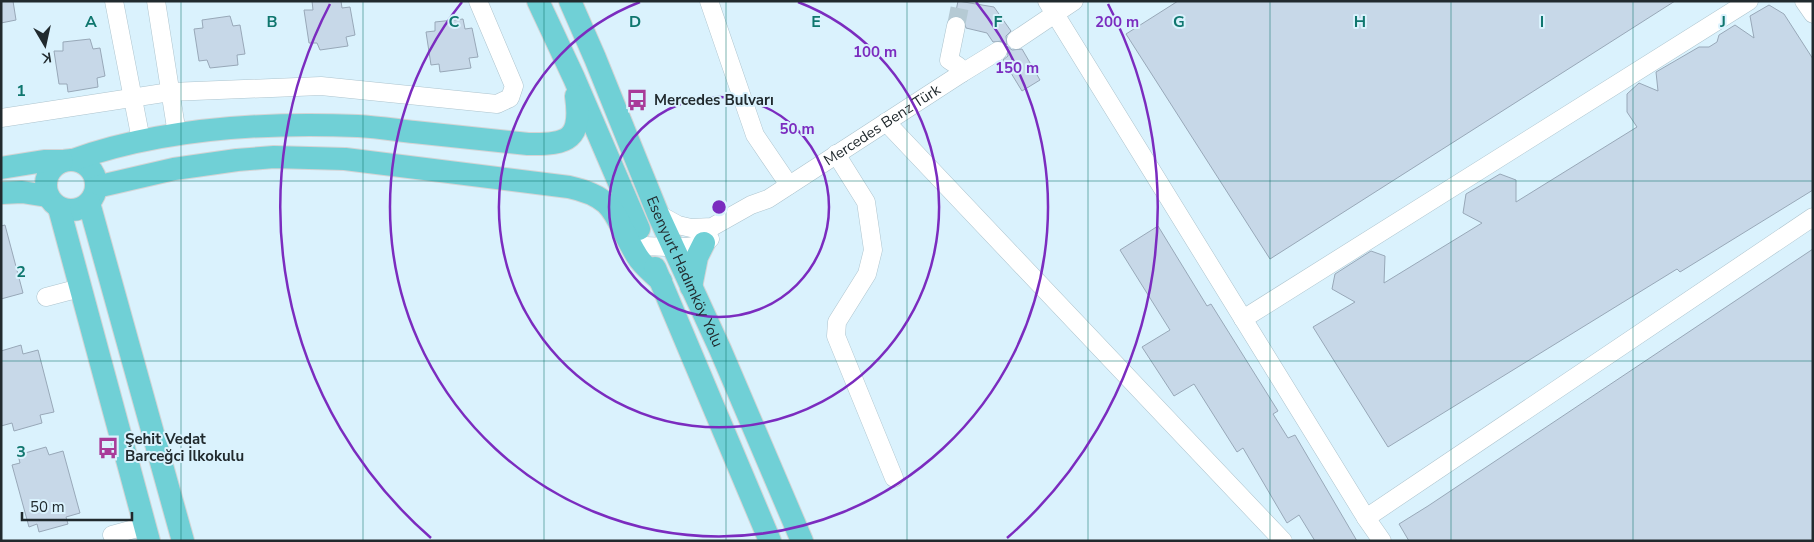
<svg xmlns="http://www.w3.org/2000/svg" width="1814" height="542" font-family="'Nunito Sans',sans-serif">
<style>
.building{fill:#c7d8e8;stroke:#98a8b8}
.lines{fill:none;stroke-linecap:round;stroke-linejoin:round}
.minor-tunnel{stroke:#b5cad4;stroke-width:18;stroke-dasharray:18 9;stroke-linecap:butt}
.minor-casing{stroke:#adc4ce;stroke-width:19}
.major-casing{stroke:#d3d4d5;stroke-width:24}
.minor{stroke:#fff;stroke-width:18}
.major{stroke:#70d0d6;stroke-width:22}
.grid{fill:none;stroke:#0f766e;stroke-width:1;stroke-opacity:0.55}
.ring{fill:none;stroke:#7b2cbf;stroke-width:2.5}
.labels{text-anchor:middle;stroke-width:4;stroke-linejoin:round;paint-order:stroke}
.poi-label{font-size:15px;font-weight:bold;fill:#212a2e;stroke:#daf2fd;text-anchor:start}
.street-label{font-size:15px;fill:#212a2e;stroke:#daf2fd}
.grid-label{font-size:16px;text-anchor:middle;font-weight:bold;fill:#0f766e;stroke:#daf2fd;stroke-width:4;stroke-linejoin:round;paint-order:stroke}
.centre{fill:#7b2cbf;stroke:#daf2fd;stroke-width:2.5}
.ring-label{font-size:15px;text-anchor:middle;font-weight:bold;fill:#7b2cbf;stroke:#daf2fd;stroke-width:4;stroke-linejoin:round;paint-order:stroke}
</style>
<rect width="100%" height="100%" fill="#daf2fd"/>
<path class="building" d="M1 1H13L16 20 1 23Z
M312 1H341L342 8 350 7 355 35 346 37 348 46 320 50 317 43H309L304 10H313Z
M958 1 994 7 1011 31 1006 36 1007 45 1003 41 993 42 987 33 966 28 963 18 955 16Z
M1178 1H1675L1270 259 1126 34Z
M1769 5 1784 14 1813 59V190L1680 272 1677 269 1388 447 1313 327 1355 302 1332 289 1335 274 1371 251 1385 256 1384 283 1482 223 1463 213 1466 194 1500 174 1516 180V202L1637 127 1627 112V94L1639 83 1658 91 1656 72 1699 47H1709L1717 42 1719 35 1735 25 1754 38 1750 16Z
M230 16 233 26 240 25 245 54 237 55 238 65 210 68 207 60 199 61 194 29 203 28 202 20Z
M463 19 465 29 472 28 478 57 469 58 471 68 440 72 439 64 431 65 426 32 435 31V22Z
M90 39 93 49 100 48 105 76 97 78 98 87 68 92 67 84H59L54 51H63V42Z
M1007 46 1012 50 1022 49 1040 80 1022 91 1003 60 1008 56Z
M5 225 23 293 1 299V226Z
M1158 226 1207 306 1211 304 1278 411 1273 414 1288 438 1295 435 1357 541H1315L1299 515 1287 523 1243 448 1237 452 1194 384 1174 396 1142 347 1170 330 1120 250Z
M1813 249V541H1409L1399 524 1428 506Z
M21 345 23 354 38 350 54 412 40 415 42 423 14 431 12 423 1 426V351Z
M46 447 49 455 63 451 80 513 66 517 68 524 39 532 37 524 29 527 12 465 20 463 18 455Z"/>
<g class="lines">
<path class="minor-tunnel" d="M956 26 961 1"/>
<g class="minor-casing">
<g id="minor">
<path d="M114 1 141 140"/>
<path d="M156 1 177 134"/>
<path d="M709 1 755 135 789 185"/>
<path d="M1047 1 1366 518 1382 541"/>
<path d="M1804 1 1813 14"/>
<path d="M956 26 949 60 958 66 962 73"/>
<path d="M1016 40 1074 1"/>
<path d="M1 118 170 92 321 86 497 104 510 98 514 86 478 1"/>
<path d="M886 122 1283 541"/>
<path d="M836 154 866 202 873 250 867 274 837 322 836 336 894 478"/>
<path id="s1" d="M658 214 678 225 691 228 712 227 751 205 768 199 962 73 998 51"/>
<path d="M646 246C667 247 691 251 710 239"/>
<path d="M46 297 80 288"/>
<path d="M1243 319 1749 1"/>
<path d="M1366 518 1813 217"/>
<path d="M112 535 145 526"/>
</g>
</g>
<g class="major-casing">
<g id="major">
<path d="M538 1 574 78 639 229"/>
<path id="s2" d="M570 1 595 58 658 214 720 349 802 541"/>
<circle cx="71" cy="185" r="25"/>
<path d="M73 160C163 128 263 122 358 126 377 127 396 130 414 132 452 136 490 140 528 144 569 145 582 139 576 96"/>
<path d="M1 168 44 161H62"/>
<path d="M96 187 174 169 237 160 274 157 345 159 569 187C619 198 613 217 637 256 643 266 653 273 661 281"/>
<path d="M1 193 22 192 47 196"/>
<path d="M89 203 183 541"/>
<path d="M59 208 149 541"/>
<path d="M655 268 770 541"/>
<path d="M691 287 697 257 704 243"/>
</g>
</g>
<use href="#minor" class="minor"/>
<use href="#major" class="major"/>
</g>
<path class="grid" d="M181 1V541M363 1V541M544 1V541M726 1V541M907 1V541M1088 1V541M1270 1V541M1451 1V541M1633 1V541M1 181H1813M1 361H1813"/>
<g class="ring">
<circle cx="719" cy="207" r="110"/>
<path d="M798 2A220 220 0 1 1 640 2"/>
<path d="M976 2A329 329 0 1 1 462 2"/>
<path d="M431 538A439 439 0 0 1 330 4M1108 4A439 439 0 0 1 1007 538"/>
</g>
<defs>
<g id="bus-bare" transform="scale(1.725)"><path d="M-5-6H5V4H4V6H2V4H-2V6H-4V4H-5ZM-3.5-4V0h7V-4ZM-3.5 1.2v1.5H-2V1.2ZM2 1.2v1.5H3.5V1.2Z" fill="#a93b99" stroke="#daf2fd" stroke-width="2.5" paint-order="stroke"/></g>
</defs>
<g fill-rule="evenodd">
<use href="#bus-bare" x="637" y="100"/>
<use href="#bus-bare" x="108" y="448"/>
</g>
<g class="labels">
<g class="poi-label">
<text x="654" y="105">Mercedes Bulvarı</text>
<text x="125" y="444">Şehit Vedat<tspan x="125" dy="17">Barceğci İlkokulu</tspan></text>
</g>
<g class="street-label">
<text dy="5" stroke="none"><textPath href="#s1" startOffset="256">Mercedes Benz Türk</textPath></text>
<text dy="5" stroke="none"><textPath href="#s2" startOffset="294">Esenyurt Hadımköy Yolu</textPath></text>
</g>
</g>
<g class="grid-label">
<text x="91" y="27">A</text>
<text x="272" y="27">B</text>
<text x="454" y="27">C</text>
<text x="635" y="27">D</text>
<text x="816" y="27">E</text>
<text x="998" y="27">F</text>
<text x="1179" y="27">G</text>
<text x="1360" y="27">H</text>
<text x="1542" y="27">I</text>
<text x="1723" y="27">J</text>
<text x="21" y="96">1</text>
<text x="21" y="277">2</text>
<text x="21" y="457">3</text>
</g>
<circle cx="719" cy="207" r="8" class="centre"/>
<g class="ring-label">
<text x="1117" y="27">200 m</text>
<text x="875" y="57">100 m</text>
<text x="1017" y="73">150 m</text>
<text x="797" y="134">50 m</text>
</g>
<rect width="1814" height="542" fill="none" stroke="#212a2e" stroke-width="5"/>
<g transform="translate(45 45) rotate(171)" stroke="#daf2fd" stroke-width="4" paint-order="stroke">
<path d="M0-4L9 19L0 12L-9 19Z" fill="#212a2e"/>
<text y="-8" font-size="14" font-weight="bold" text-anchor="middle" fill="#212a2e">K</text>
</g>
<path d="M22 512v8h110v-8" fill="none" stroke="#212a2e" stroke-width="2.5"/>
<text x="30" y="512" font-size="15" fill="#212a2e" stroke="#daf2fd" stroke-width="4" paint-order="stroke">50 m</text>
</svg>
